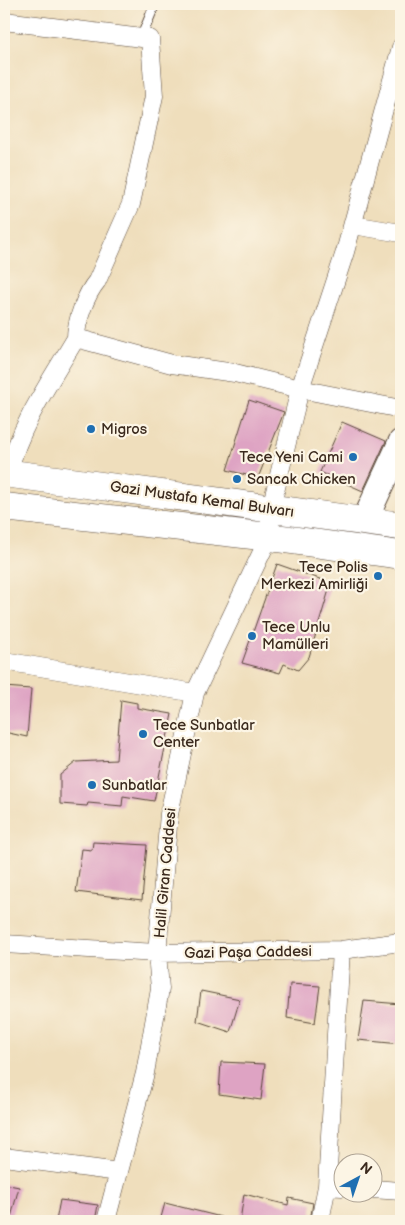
<svg xmlns="http://www.w3.org/2000/svg" width="405" height="1225" font-family="'Balsamiq Sans',sans-serif">
<style>
.building{fill:#dea3c3}
.lines{fill:none;stroke-linecap:round;stroke-linejoin:round}
.lane-casing{stroke:#564536;stroke-width:11}
.street-casing{stroke:#564536;stroke-width:19}
.secondary-casing{stroke:#564536;stroke-width:27}
.highway-casing{stroke:#564536;stroke-width:29}
.lane{stroke:#fff;stroke-width:9}
.street{stroke:#fff;stroke-width:18}
.secondary{stroke:#fff;stroke-width:25}
.highway{stroke:#fff;stroke-width:28}
.poi-dot{fill:#1f6fb2;stroke:#fcf5e5;stroke-width:2}
.labels{text-anchor:middle;stroke-width:4.5;stroke-linejoin:round;paint-order:stroke}
.poi-label{font-size:15px;fill:#3b2a1e;stroke:#fcf5e5;text-anchor:start}
.street-label{font-size:15px;fill:#3b2a1e;stroke:#fcf5e5}
</style>
<rect width="100%" height="100%" fill="#fcf5e5"/>
<filter id="ink" filterUnits="userSpaceOnUse"><feTurbulence type="fractalNoise" baseFrequency=".02" numOctaves="2"/><feDisplacementMap in="SourceGraphic" scale="10" xChannelSelector="R" yChannelSelector="G"/><feConvolveMatrix kernelMatrix="1 2 1 2 8 2 1 2 1" color-interpolation-filters="sRGB"/></filter>
<filter id="wash" filterUnits="userSpaceOnUse"><feTurbulence type="fractalNoise" baseFrequency=".0096" numOctaves="4" result="noise"/><feDisplacementMap in="SourceGraphic" scale="20" xChannelSelector="R" yChannelSelector="G"/><feGaussianBlur stdDeviation="1.12" result="paint"/><feColorMatrix in="noise" values="0 0 0 0 0 0 0 0 0 0 0 0 0 0 0 0 0 1.4 0 .05"/><feComposite in="paint" operator="in"/></filter>
<g filter="url(#wash)">
<rect width="100%" height="100%" fill="#efdebc"/>
<g id="blocks">
<path class="building" d="M249 400 284 412 258 478 227 470Z
M342 422 386 441 363 491 320 472Z
M277 564 331 583 309 657 298 670 284 664 280 673 242 663Z
M4 687 31 689 27 737 4 732Z
M121 700 137 703V708L172 714 154 801 123 796 122 806 88 803 87 806 60 804V775L76 762 116 760Z
M93 842 147 845 142 900 76 892 82 849 92 850Z
M290 984 320 986 315 1023 287 1018Z
M201 991 240 999 230 1032 197 1021Z
M364 1001 401 1004V1044L358 1040Z
M221 1062 265 1064 261 1100 219 1094Z
M4 1184 19 1187 10 1221H4Z
M244 1194 288 1205 289 1198 313 1203 310 1221H240Z
M60 1200 98 1205 95 1221H56Z
M165 1203 221 1217 220 1221H160Z"/>
</g>
</g>
<g filter="url(#ink)">
<use href="#blocks" fill-opacity="0" stroke="#564536" stroke-width="1"/>
<g class="lines">
<g class="lane-casing">
<path id="lane" d="M141 38 155 4"/>
</g>
<g class="street-casing">
<path id="street" d="M4 21 150 39 154 96 131 204 97 281C86 294 76 321 76 338 50 382 21 423 8 473
M353 225 401 233
M76 338 172 364 235 373 300 389 401 409
M4 661 195 693
M4 944 157 953 341 950 401 942
M4 1157 119 1172
M327 1186 342 1187
M372 1189 401 1191
M106 1221 145 1073 160 989 157 953 169 814 195 693 269 537 271 508 300 389 345 252 401 47
M320 1221 327 1186 341 950"/>
</g>
<g class="secondary-casing">
<path id="secondary" d="M364 522 401 442"/>
</g>
<g class="highway-casing">
<path id="highway" d="M4 473 401 526
M4 507 269 537 401 555"/>
</g>
<use href="#lane" class="lane"/>
<use href="#street" class="street"/>
<use href="#secondary" class="secondary"/>
<use href="#highway" class="highway"/>
</g>
</g>
<g class="poi-dot">
<circle cx="91" cy="429" r="5"/>
<circle cx="353" cy="457" r="5"/>
<circle cx="237" cy="479" r="5"/>
<circle cx="378" cy="576" r="5"/>
<circle cx="252" cy="636" r="5"/>
<circle cx="143" cy="734" r="5"/>
<circle cx="92" cy="785" r="5"/>
</g>
<g class="labels">
<g class="poi-label">
<text x="101" y="434">Migros</text>
<text x="343" y="462" text-anchor="end">Tece Yeni Cami</text>
<text x="247" y="484">Sancak Chicken</text>
<text x="368" y="572" text-anchor="end">Tece Polis<tspan x="368" dy="17">Merkezi Amirliği</tspan></text>
<text x="262" y="632">Tece Unlu<tspan x="262" dy="17">Mamülleri</tspan></text>
<text x="153" y="730">Tece Sunbatlar<tspan x="153" dy="17">Center</tspan></text>
<text x="102" y="790">Sunbatlar</text>
</g>
<g class="street-label">
<text transform="translate(202 499) rotate(8)" y="5">Gazi Mustafa Kemal Bulvarı</text>
<text transform="translate(165 873) rotate(-85)" y="5">Halil Giran Caddesi</text>
<text transform="translate(248 952) rotate(-1)" y="5">Gazi Paşa Caddesi</text>
</g>
</g>
<rect width="405" height="1225" fill="none" stroke="#fcf5e5" stroke-width="20"/>
<g transform="translate(358 1178) rotate(40)"><circle r="24" fill="#fcf5e5" stroke="#afa495"/>
<path d="M0-4L9 19L0 12L-9 19Z" fill="#1f6fb2"/>
<text y="-8" font-size="14" font-weight="bold" text-anchor="middle" fill="#3b2a1e">N</text>
</g>
</svg>
